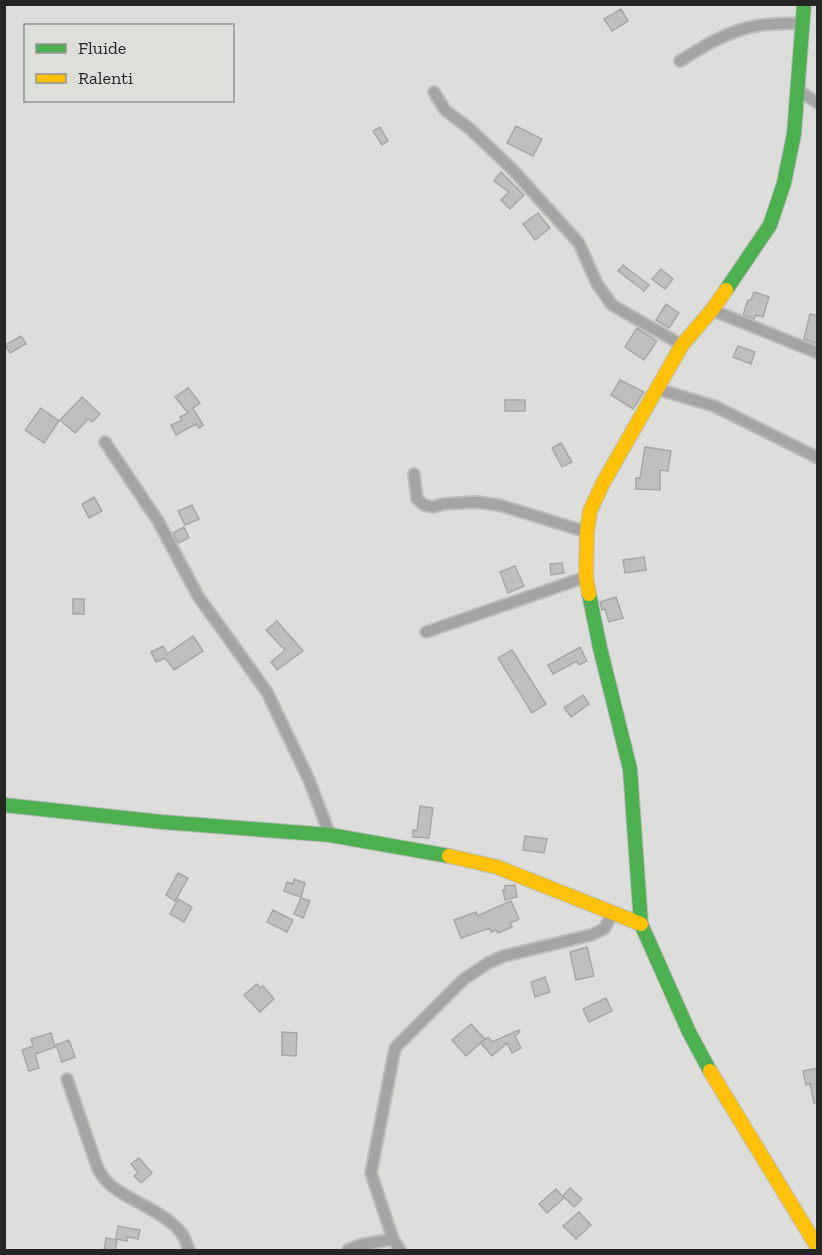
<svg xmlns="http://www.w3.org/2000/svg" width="822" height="1255" font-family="'Zilla Slab',serif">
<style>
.building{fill:#bfc0be;stroke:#a7a8a6;stroke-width:1.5}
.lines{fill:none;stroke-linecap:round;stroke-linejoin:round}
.street-casing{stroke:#bcbcbb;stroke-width:14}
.fast-casing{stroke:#bcbcbb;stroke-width:16}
.slow-casing{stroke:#bcbcbb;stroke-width:16}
.street{stroke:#a4a4a4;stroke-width:10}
.fast{stroke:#4caf50;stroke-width:14}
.slow{stroke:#ffc107;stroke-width:14}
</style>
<rect width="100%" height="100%" fill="#dddedb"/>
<path class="building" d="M621 9 628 21 612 31 604 19Z
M516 126 542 139 533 156 507 143Z
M380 127 388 141 382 145 373 131Z
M501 172 524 195 510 209 501 200 509 192 494 181Z
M538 213 550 228 535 240 523 224Z
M623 265 649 285 644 291 618 271Z
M661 269 673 279 665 289 652 279Z
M754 292 769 297 763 317 756 315 754 319 743 315 748 300H751Z
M666 304 679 313 669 328 656 320Z
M810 314 818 316V344L804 339Z
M637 328 657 341 644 360 625 347Z
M21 336 26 344 10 353 5 345Z
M738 346 755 352 751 364 733 357Z
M620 380 644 392 633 409 611 395Z
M188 388 200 403 193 408 203 425 199 428 196 424 176 435 171 425 182 420 180 417 188 413 175 397Z
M82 397 100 414 92 422 88 419 75 433 60 420Z
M505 400H525V411H505Z
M41 408 59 421 44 443 25 430Z
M561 443 572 462 562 467 552 448Z
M645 447 671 451 668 471 660 470V490L636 489V478H640Z
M94 497 102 511 89 518 82 504Z
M192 505 199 519 185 525 178 511Z
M184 527 189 538 178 543 173 533Z
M644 557 646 570 625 573 623 560Z
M562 563 564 573 551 575 550 564Z
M515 566 524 586 508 593 500 572Z
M616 597 623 618 609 622 605 609 602 610 600 602Z
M73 599H84V614H73Z
M277 621 303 651 277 670 271 662 285 650 266 630Z
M193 636 203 651 174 670 165 658 156 662 151 652 163 646 167 654Z
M580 647 587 661 579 665 577 661 553 674 548 665Z
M512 650 546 704 532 713 498 658Z
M583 695 589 704 571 717 564 708Z
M420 806 433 808 429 838 413 837V830H417Z
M525 836 547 839 544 853 523 850Z
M178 873 188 878 175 901 166 895Z
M294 879 305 883 301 897 284 891 287 882 293 884Z
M515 885 517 897 505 900 503 890H505V886Z
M301 898 310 901 303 918 294 914Z
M178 899 192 907 184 922 170 914Z
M511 901 519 919 510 923 512 927 498 933 496 930 491 932 490 928 461 938 454 920 476 912 477 916Z
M273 910 293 920 287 932 267 922Z
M587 947 594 976 576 980 570 952Z
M545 977 550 992 535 997 531 982Z
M257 984 260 988 263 986 274 999 260 1012 244 995Z
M606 998 612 1011 589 1022 583 1009Z
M471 1024 485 1039 466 1056 452 1040Z
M519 1030 520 1032 515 1036 521 1048 512 1053 507 1043 492 1056 481 1043 488 1037 492 1042Z
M282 1032 297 1033 296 1056 282 1055Z
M51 1033 55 1047 35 1054 39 1068 29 1071 22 1050 33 1046 31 1039Z
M69 1040 75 1057 62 1062 56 1045Z
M818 1068V1103H814L810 1084 806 1085 803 1071Z
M139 1158 152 1173 141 1183 134 1176 138 1173 131 1164Z
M570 1188 582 1199 574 1207 563 1196Z
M556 1189 564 1198 547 1213 539 1204Z
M579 1212 591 1225 576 1239 563 1226Z
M118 1226 140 1230 138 1239 127 1237V1241L116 1239Z
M106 1238 117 1240 115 1251H104Z"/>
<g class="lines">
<g class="street-casing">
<path id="street" d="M680 61C704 46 728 31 756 26 771 23 788 24 803 23
M799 91 818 103
M434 92 445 110 470 129 512 169 579 243 597 284 612 305 682 345
M712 310 818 353
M657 389 714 406 818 458
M105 442 158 521 198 596 267 692 309 780 330 835
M414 474 417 499 424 505 433 507 443 504 476 502 499 505 587 532
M426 632 586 577
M67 1079 98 1169C103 1177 108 1185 117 1190 136 1203 172 1216 184 1237 186 1241 187 1246 189 1250
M348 1250 360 1245 393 1239
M400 1250 393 1239 371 1173 395 1048 464 979 488 963 504 956 591 935 604 929 613 913"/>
</g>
<g class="fast-casing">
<path id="fast" d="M726 290 770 225 784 183 794 134 804 4
M589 594 600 648 630 769 641 924 689 1032 710 1071
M4 805 162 822 330 835 449 856"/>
</g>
<g class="slow-casing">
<path id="slow" d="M589 594 586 577 587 532 590 511 603 483 682 345 712 310 726 290
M449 856 497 867 641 924
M710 1071 818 1248"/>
</g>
<use href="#street" class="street"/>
<use href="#fast" class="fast"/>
<use href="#slow" class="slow"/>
</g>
<rect width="822" height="1255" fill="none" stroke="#262725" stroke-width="12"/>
<rect x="24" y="24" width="210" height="78" fill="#dddfda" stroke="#949592" stroke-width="1.5"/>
<rect x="36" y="44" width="30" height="9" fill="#4caf50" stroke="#949592" stroke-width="1.5"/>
<text x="78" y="54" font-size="18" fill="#262725">Fluide</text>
<rect x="36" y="74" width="30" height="9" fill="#ffc107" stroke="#949592" stroke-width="1.5"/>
<text x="78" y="84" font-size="18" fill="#262725">Ralenti</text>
</svg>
